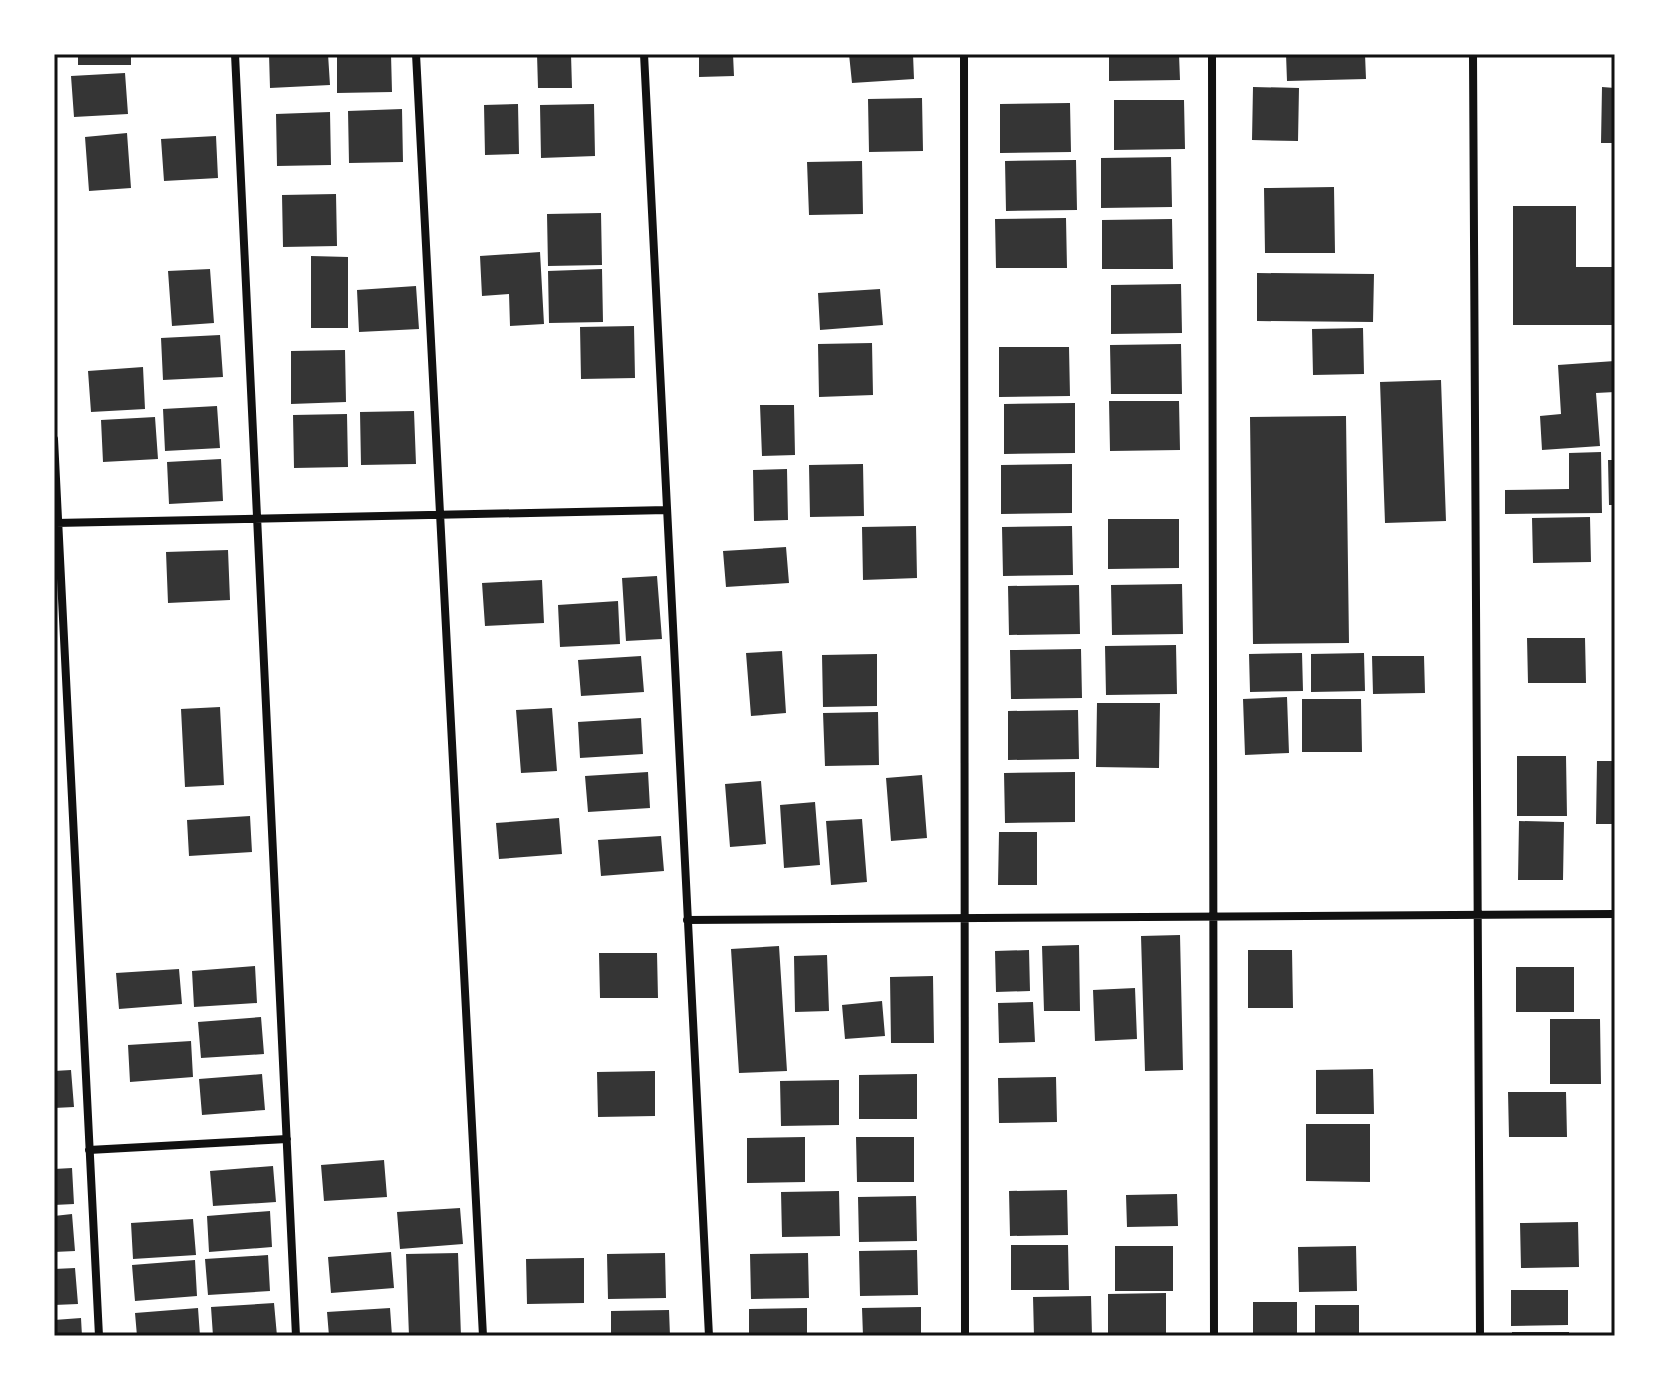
<svg xmlns="http://www.w3.org/2000/svg" width="1669" height="1390" font-family="Signika,sans-serif">
<style>
.building{fill:#353535}
.lines{fill:none;stroke-linecap:round;stroke-linejoin:round}
.minor{stroke:#111;stroke-width:8}
.neatline{fill:none;stroke:#111;stroke-width:3}
</style>
<rect width="100%" height="100%" fill="#fff"/>
<path class="building" d="M78 54H131V65H78Z
M269 54H328L330 85 270 88Z
M337 54H391L392 92 337 93Z
M537 54H571L572 88H538Z
M699 54H733L734 76 699 77Z
M849 54H913L914 79 852 83Z
M1109 54H1179L1180 80 1109 81Z
M1286 54H1365L1366 79 1287 81Z
M125 73 128 114 74 117 71 76Z
M1253 87 1299 88 1298 141 1252 140Z
M1602 87 1615 88V143H1601Z
M922 98 923 151 869 152 868 99Z
M1114 100H1184L1185 149 1114 150Z
M1070 103 1071 152 1000 153V104Z
M518 104 519 154 485 155 484 105Z
M594 104 595 156 541 158 540 105Z
M402 109 403 162 349 163 348 111Z
M330 112 331 165 277 166 276 114Z
M127 133 131 188 89 191 85 137Z
M216 136 218 178 164 181 161 139Z
M1171 157 1172 207 1101 208V158Z
M1076 160 1077 210 1006 211 1005 161Z
M862 161 863 214 809 215 807 162Z
M1334 187 1335 253H1265L1264 188Z
M336 194 337 246 283 247 282 195Z
M1513 206H1576V267H1615V325H1513Z
M601 213 602 265 548 266 547 214Z
M1066 218 1067 268H996L995 219Z
M1172 219 1173 269H1102V220Z
M540 252 544 324 510 326 509 294 482 296 480 256Z
M311 256 348 257V328H311Z
M210 269 214 323 172 326 168 271Z
M602 269 603 322 549 323 548 271Z
M1257 273 1374 274 1373 322 1257 321Z
M1181 284 1182 333 1111 334V285Z
M416 286 419 329 359 332 357 290Z
M880 289 883 325 820 330 818 293Z
M634 326 635 378 581 379 580 327Z
M1363 328 1364 374 1313 375 1312 329Z
M220 335 223 377 163 380 161 338Z
M872 343 873 395 819 397 818 344Z
M1181 344 1182 394H1111L1110 345Z
M999 347H1069L1070 396 999 397Z
M345 350 346 402 291 404V351Z
M1615 361V392L1596 393 1600 446 1542 450 1540 416 1561 414 1558 365Z
M143 367 145 409 91 412 88 371Z
M1441 380 1446 521 1385 523 1380 382Z
M1109 401H1179L1180 450 1110 451Z
M1075 403V453L1004 454V404Z
M760 405H794L795 455 762 456Z
M217 406 220 448 165 451 163 409Z
M414 411 416 464 361 465 360 412Z
M347 414 348 467 294 468 293 415Z
M1346 416 1349 643 1253 644 1250 417Z
M155 417 158 459 103 462 101 420Z
M1601 452 1602 513 1505 514V490L1569 489V453Z
M221 459 223 501 169 504 167 462Z
M1608 460H1615V505H1609Z
M863 464 864 516 810 517 809 465Z
M1072 464V513L1001 514V465Z
M787 469 788 520 754 521 753 470Z
M1590 517 1591 562 1533 563 1532 518Z
M1108 519H1179V568L1108 569Z
M916 526 917 578 863 580 862 527Z
M1072 526 1073 575 1003 576 1002 527Z
M786 547 789 583 726 587 723 551Z
M228 550 230 600 168 603 166 552Z
M657 576 662 639 626 641 622 578Z
M542 580 544 623 485 626 482 583Z
M1182 584 1183 634 1112 635 1111 585Z
M1079 585 1080 634 1009 635 1008 586Z
M618 601 620 644 560 647 558 605Z
M1527 638H1585L1586 683H1528Z
M1176 645 1177 694 1106 695 1105 646Z
M1081 649 1082 698 1011 699 1010 650Z
M782 651 786 713 751 716 746 653Z
M1302 653 1303 691 1250 692 1249 654Z
M1364 653 1365 691 1311 692V654Z
M877 654V706L823 707 822 655Z
M641 656 644 692 581 696 578 660Z
M1372 656H1424L1425 693 1373 694Z
M1287 697 1289 753 1245 755 1243 699Z
M1302 699H1361L1362 752H1302Z
M1097 703H1160L1159 768 1096 767Z
M220 707 224 785 185 787 181 709Z
M552 708 557 771 521 773 516 710Z
M1078 710 1079 759 1008 760V711Z
M878 712 879 765 825 766 823 713Z
M641 718 643 754 580 758 578 722Z
M1517 756H1566L1567 816H1517Z
M1597 761H1615V824H1596Z
M648 772 650 808 588 812 585 776Z
M1075 772V822L1005 823 1004 773Z
M922 775 927 838 891 841 886 778Z
M761 781 766 844 730 847 725 784Z
M815 802 820 865 784 868 780 805Z
M250 816 252 852 189 856 187 820Z
M559 818 562 854 499 859 496 823Z
M862 819 867 882 831 885 826 821Z
M1519 821 1564 822 1563 880H1518Z
M999 832H1037V885H998Z
M661 836 664 871 601 876 598 840Z
M1180 935 1183 1070 1145 1071 1141 936Z
M1079 945 1080 1011H1044L1042 946Z
M779 946 787 1071 739 1073 731 949Z
M1029 950 1030 991 996 992 995 951Z
M1248 950H1292L1293 1008H1248Z
M599 953H657L658 998H600Z
M827 955 829 1011 795 1012 794 956Z
M255 966 257 1003 194 1007 192 971Z
M1516 967H1574V1012H1516Z
M179 969 182 1004 119 1009 116 973Z
M933 976 934 1043H891L890 977Z
M1135 988 1137 1039 1095 1041 1093 990Z
M882 1001 885 1036 845 1039 842 1005Z
M1033 1002 1035 1042 999 1043 998 1003Z
M261 1017 264 1054 201 1058 198 1022Z
M1550 1019H1600L1601 1084H1550Z
M191 1041 193 1077 130 1082 128 1045Z
M1373 1069 1374 1114H1316V1070Z
M71 1070 74 1107 54 1108V1071Z
M655 1071V1116L598 1117 597 1072Z
M262 1074 265 1110 202 1115 199 1079Z
M917 1074V1119H859V1075Z
M1056 1077 1057 1122 999 1123 998 1078Z
M839 1080V1125L781 1126 780 1081Z
M1508 1092H1566L1567 1137H1509Z
M1306 1124H1370V1182L1306 1181Z
M805 1137V1182L747 1183V1138Z
M856 1137H914V1182H857Z
M384 1160 387 1197 324 1201 321 1165Z
M273 1166 276 1202 213 1206 210 1171Z
M72 1168 74 1204 54 1205V1169Z
M1067 1190 1068 1235 1010 1236 1009 1191Z
M839 1191 840 1236 782 1237 781 1192Z
M1177 1194 1178 1226 1127 1227 1126 1195Z
M916 1196 917 1241 859 1242 858 1197Z
M460 1208 463 1244 400 1249 397 1212Z
M270 1211 272 1247 209 1252 207 1216Z
M72 1214 75 1251 54 1252V1216Z
M193 1219 196 1255 133 1259 131 1223Z
M1578 1222 1579 1267 1521 1268 1520 1223Z
M1011 1245H1068L1069 1290H1011Z
M1115 1246H1173V1291H1115Z
M1356 1246 1357 1291 1299 1292 1298 1247Z
M917 1250 918 1295 860 1296 859 1251Z
M391 1252 394 1288 331 1293 328 1257Z
M458 1253 461 1336H409L406 1254Z
M665 1253 666 1298 608 1299 607 1254Z
M808 1253 809 1298 751 1299 750 1254Z
M268 1255 270 1291 208 1295 205 1259Z
M584 1258V1303L527 1304 526 1259Z
M195 1260 197 1296 135 1301 132 1265Z
M75 1268 78 1304 54 1305V1269Z
M1511 1290H1568V1325L1511 1326Z
M1166 1293V1336H1108V1294Z
M1091 1296 1092 1336H1034L1033 1297Z
M1253 1302H1297V1336H1253Z
M274 1303 277 1336H213L211 1307Z
M1315 1305H1359V1336H1315Z
M921 1307V1336H863L862 1308Z
M198 1308 200 1336H137L135 1313Z
M390 1308 392 1336H329L327 1312Z
M807 1308V1336H749V1309Z
M669 1310 670 1336H611V1311Z
M81 1318 82 1336H54V1320Z
M1512 1332H1569V1336H1512Z"/>
<g class="lines">
<path class="minor" d="M235 54 296 1336
M416 54 483 1336
M644 54 709 1336
M964 54 965 1336
M1212 54 1214 1336
M1473 54 1480 1336
M54 439 99 1336
M56 523 667 510
M687 920 1615 914
M89 1150 287 1139"/>
</g>
<rect width="1669" height="1390" fill="none" stroke="#ffffff" stroke-width="112"/>
<rect x="56" y="56" width="1557" height="1278" class="neatline"/>
</svg>
